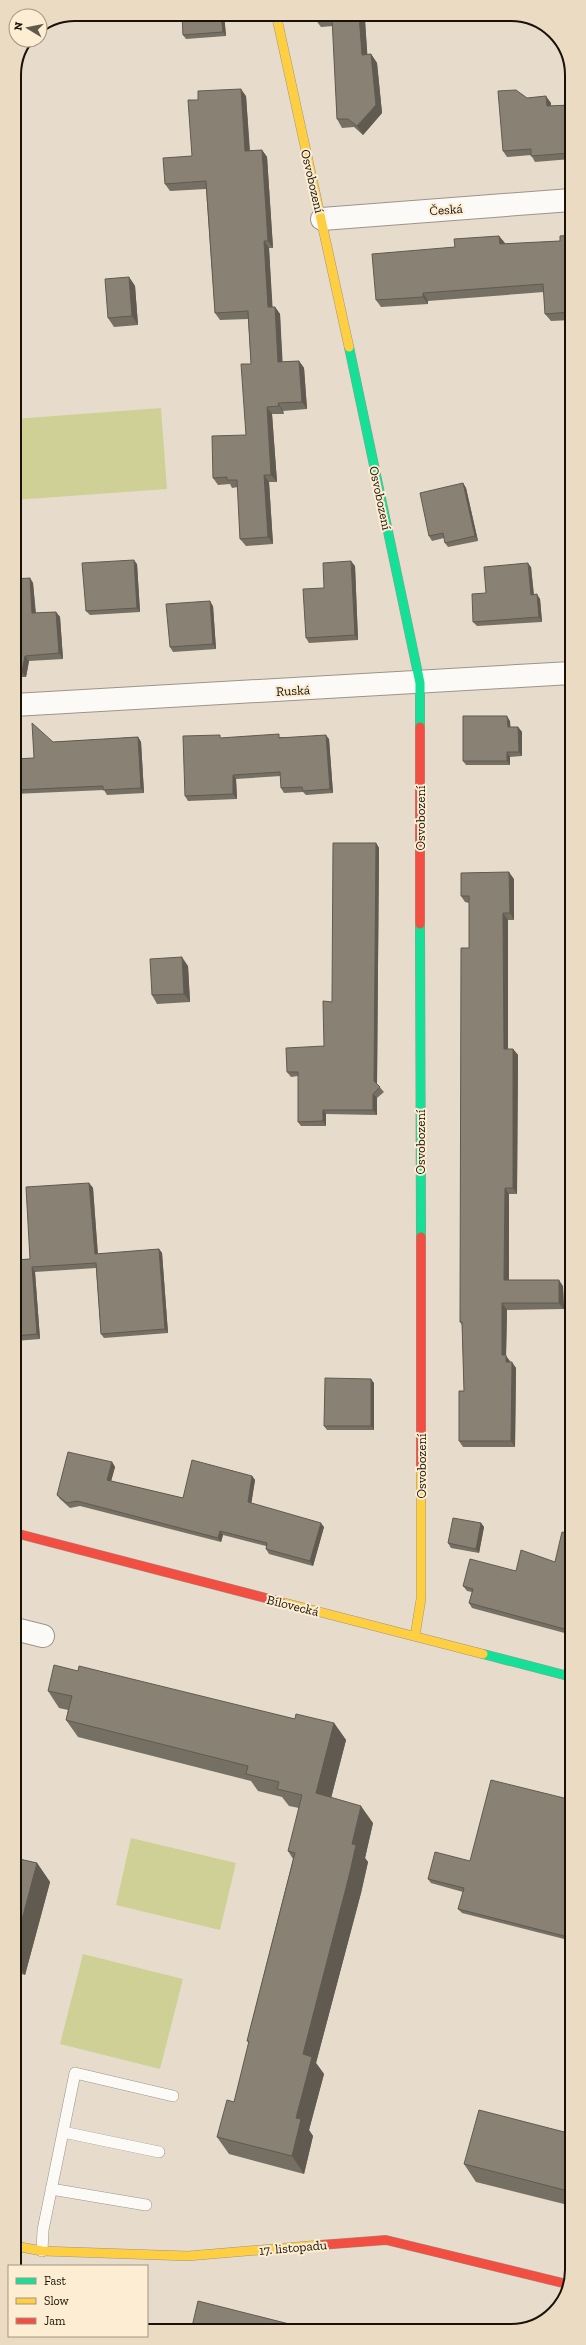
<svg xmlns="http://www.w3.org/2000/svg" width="586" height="2345" font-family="'Zilla Slab',serif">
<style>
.green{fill:#cfd096}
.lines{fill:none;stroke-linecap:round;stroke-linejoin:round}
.lane-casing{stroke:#9d9488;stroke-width:12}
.street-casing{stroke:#9d9488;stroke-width:24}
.fast-casing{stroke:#9d9488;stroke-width:10}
.slow-casing{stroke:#9d9488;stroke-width:10}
.jam-casing{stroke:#9d9488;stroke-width:10}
.lane{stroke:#fbfaf7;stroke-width:11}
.street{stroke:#fbfaf7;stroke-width:22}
.fast{stroke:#16e098;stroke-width:9}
.slow{stroke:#ffcf43;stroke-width:9}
.jam{stroke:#f24e42;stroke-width:9}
.wall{fill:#766f64}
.shaded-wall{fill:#605a51}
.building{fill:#898174;stroke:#605a51}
.labels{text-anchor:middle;stroke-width:4;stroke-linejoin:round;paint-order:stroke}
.street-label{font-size:13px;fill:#191207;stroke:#fdedd3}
.rim{fill:none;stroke:#191207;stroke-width:2}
</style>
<rect width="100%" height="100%" fill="#e7dccb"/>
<path class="green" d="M161 408 167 489 14 500V419Z
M131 1838 236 1863 220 1930 116 1905Z
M83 1954 183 1979 160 2069 60 2044Z"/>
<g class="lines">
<g class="lane-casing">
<path id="lane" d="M63 2132 159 2152
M51 2189 146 2205
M42 2251 43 2230 75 2073 173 2096"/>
</g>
<g class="street-casing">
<path id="street" d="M322 219 571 200
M14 705 571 673
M15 1629 43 1636"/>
</g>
<g class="fast-casing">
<path id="fast" d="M349 347 420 683V727
M420 924 421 1237
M483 1654 572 1677"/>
</g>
<g class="slow-casing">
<path id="slow" d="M276 14 349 347
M281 1602 483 1654
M415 1636 421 1599V1469
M15 2246 42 2251 188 2256 320 2245"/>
</g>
<g class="jam-casing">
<path id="jam" d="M420 727V924
M421 1237V1469
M15 1533 281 1602
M320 2245 386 2240 567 2284"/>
</g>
<use href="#lane" class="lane"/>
<use href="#street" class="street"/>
<use href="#fast" class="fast"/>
<use href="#slow" class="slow"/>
<use href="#jam" class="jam"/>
</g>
<path class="wall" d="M182 14H224L226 36 186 39 183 35Z
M315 14H369L365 20 367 54H371L377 63 382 113 363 135 354 127 342 128 337 119 333 26 321 27 315 19Z
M246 96 250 150H262L267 157 273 248H269L272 307H275L280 314 282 362 299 361 304 368 307 409 283 411 284 414H272L277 482H269L273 544 246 546 240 539 238 487 232 488 230 484 218 485 213 478 246 435 251 364 248 319 220 320 215 313 206 189 170 191 165 184 192 156Z
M527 98 551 103V106L571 105V159L535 162 531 155 507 157 503 151Z
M571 235V320L551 321 545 314 544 292 428 301V304L381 307 376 300 455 247 499 236 505 244 560 241Z
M129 277 135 286 138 325 114 327 108 318Z
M463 483 466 488 478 541 448 547 445 543 444 538 432 541 429 536Z
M137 564 140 612 90 615 86 611Z
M355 566 358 640 309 643 306 638 324 588Z
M531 567 534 594 540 599 542 622 477 626 473 622 486 593Z
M30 578 33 583 36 613 56 612 60 617 63 659 29 661 26 677H16L14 674V672Z
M213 606 216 649 173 652 170 647Z
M571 712V755L568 750Z
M510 721V727H518L522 732V756L510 757V765H466L463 761Z
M138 737 141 742 144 793 107 795 104 790 14 794V759L34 758 53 742Z
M281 737 329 739 333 793 306 795 303 792 284 793 281 788V776L236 779 237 799 188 801 185 796 222 738Z
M376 843 379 848 377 1084 384 1092 377 1098V1115L326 1114V1126H301L298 1122V1076L291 1077 287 1072 324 1046 332 1002Z
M514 879V920H508V1049H513L518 1055 517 1194H509V1280L563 1286 564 1309 507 1310 506 1356 510 1362 516 1368 515 1447H463L459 1441 464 1391 462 1325 460 1322 469 948V903L465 902 461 896Z
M188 966 190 1002 157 1004 152 995Z
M89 1183 93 1188 98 1254 159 1249 162 1253 168 1333 104 1338 101 1334 96 1268 35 1272 40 1339 15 1341V1260L30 1259Z
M374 1383V1430H327L324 1426Z
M112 1462 115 1467 111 1481 183 1498 252 1476 255 1480 251 1503 324 1527 313 1566 269 1554 266 1549V1546L223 1535 221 1542 80 1506 70 1508 60 1499 57 1495Z
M481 1523 484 1527 479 1553 451 1548 448 1543Z
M572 1534V1635L472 1608 469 1603 472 1592 467 1591 463 1586 516 1571 555 1562Z
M78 1671 295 1719 334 1723 346 1740 331 1798 373 1823 365 1858 368 1862 361 1893 316 2063 324 2074 309 2130 313 2136 304 2174 229 2154 217 2137 234 2102 249 2043 247 2041 293 1859 288 1851 299 1808 289 1806 282 1797 258 1791 251 1781 78 1737 66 1720 68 1710 59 1708 48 1691Z
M572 1800V1941L462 1913 458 1909 463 1892 431 1883 428 1879 470 1861Z
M15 1858 37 1863 50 1882 25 1975 15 1972Z
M572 2134V2206L476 2182 464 2164Z"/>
<path class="shaded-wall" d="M221 14H224L226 36 223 32Z
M359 14H369L365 20 368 63 362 55Z
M371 54 377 63 382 113 363 135 357 126Z
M241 89 246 96 250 158 245 151Z
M546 96 551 103V113L547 106Z
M262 150 267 157 273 248 268 241Z
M499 236 505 243V252L500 244Z
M264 241 269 248 273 314 268 307Z
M129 277 135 286 138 325 132 316Z
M423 293 428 301V304L423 297Z
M275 307 280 314 283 369 278 362Z
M299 361 304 368 307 409 302 402Z
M278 403 283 411 284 414 279 406Z
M267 407 272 414 277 482 271 475Z
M264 475 269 482 273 544 268 537Z
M463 483 466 488 478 541 475 536Z
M134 560 137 564 140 612 137 608Z
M351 561 355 566 358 640 355 635Z
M528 563 531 567 534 599 531 595Z
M30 578 33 583 36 619 32 613Z
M537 594 540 599 542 622 539 617Z
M210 601 213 606 216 649 213 644Z
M56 612 60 617 63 659 59 653Z
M25 656 29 661 26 677 22 672Z
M507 716 510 721 511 732 508 727Z
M518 727 522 732V756L519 752Z
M326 735 329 739 333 793 330 789Z
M138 737 141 742 144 793 141 788Z
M507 752 510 757V765L507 761Z
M233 775 236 779 237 799 233 794Z
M376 843 379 848 377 1085 374 1081Z
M509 872 514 879V920L510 913Z
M503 913 508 920V1056L504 1049Z
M182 957 188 966 190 1002 184 994Z
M513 1049 518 1055 517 1194 513 1188Z
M373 1094 377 1098V1115L373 1110Z
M323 1110 326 1114V1126L323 1121Z
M89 1183 93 1188 98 1258 95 1254Z
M505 1188 509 1194V1287L504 1280Z
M159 1249 162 1253 168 1333 165 1329Z
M32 1267 35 1272 40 1339 37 1334Z
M559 1280 563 1286 564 1309 559 1303Z
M502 1303 507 1310 506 1356 510 1361V1368L502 1355Z
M512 1362 516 1368 515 1447 511 1441Z
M371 1379 374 1383V1430L371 1426Z
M15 1412 17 1440 15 1436Z
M112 1462 115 1467 110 1485 107 1480Z
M252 1476 255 1480 251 1506 248 1502Z
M321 1523 324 1527 313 1566 310 1561Z
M481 1523 484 1527 479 1553 476 1549Z
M220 1531 223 1535 221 1542 218 1538Z
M334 1723 346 1740 328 1810 316 1793Z
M361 1806 373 1823 365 1858 368 1862 361 1893 316 2063 324 2074 309 2130 313 2136 304 2174 292 2156 303 2054Z
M37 1863 50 1882 25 1975 15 1960V1946Z"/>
<path class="building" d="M182 14H221L223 32 183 35Z
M315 14H359L362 55 371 54 376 105 357 126 348 119H337L332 18 315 19Z
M241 89 245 151 262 150 268 241H264L268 307H275L278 362 299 361 302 402 278 403 279 406 267 407 271 475H264L268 537 240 539 237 480H227V477L213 478 212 436 246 435 241 364H251L248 311 215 313 206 181 165 184 163 158 192 156 188 100H198V91Z
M516 90 527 98 546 96 547 106 571 105V153L531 156V149L503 151 498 91Z
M571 235V312L545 314 543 284 423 293V297L376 300 372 254 455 247 454 239 499 236 500 244 560 241V236Z
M129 277 132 316 108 318 105 279Z
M463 483 475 536 445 543 443 533 429 536 420 493Z
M134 560 137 608 86 611 82 563Z
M351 561 355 635 306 638 303 589 324 588 323 563Z
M528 563 531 595 537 594 539 617 473 622 472 594 486 593 484 567Z
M30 578 32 613 56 612 59 653 25 656 22 672H14V579Z
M210 601 213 644 170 647 166 604Z
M566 712H571V750H568Z
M463 716H507L508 727H518L519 752H507V761H463Z
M32 723 53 742 138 737 141 788 103 790V786L14 790V759L34 758Z
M279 734V738L326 735 330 789 303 791 302 787 281 788 280 772 233 775V794L185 796 183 736 220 735V738Z
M333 843H376L374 1081 380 1087 373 1094V1110H323V1121L298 1122V1072H287L286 1048 324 1046 323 1001 332 1002Z
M509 872 510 913H503L504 1049H513V1188H505L504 1280H559V1303H502V1355H506V1362H512L511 1441H459V1391H464L462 1322H460L461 948H469V896H461V873Z
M182 957 184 994 152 995 150 959Z
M89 1183 95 1254 159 1249 165 1329 101 1334 96 1263 32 1267 37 1334 15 1336V1260L30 1259 26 1187Z
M325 1378 371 1379V1426H324Z
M68 1452 112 1462 107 1480 183 1498 192 1460 252 1476 248 1502 321 1523 310 1561 266 1549 267 1543 220 1531 218 1538 77 1501 67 1503 57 1495Z
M453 1518 481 1523 476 1549 448 1543Z
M562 1532 572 1534V1631L469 1603 473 1589 463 1586 470 1559 516 1571 521 1550 555 1562Z
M54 1665 78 1671 79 1666 295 1719 296 1714 334 1723 316 1793 361 1806 352 1844 356 1845 349 1876 303 2054 312 2057 296 2118 301 2119 292 2156 217 2137 227 2100 234 2102 249 2041H247L295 1853 288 1851 302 1795 277 1789 279 1782 246 1774 248 1766 66 1720 72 1696 48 1691Z
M491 1780 572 1800V1938L458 1909 464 1888 428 1879 435 1852 470 1861Z
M15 1858 37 1863 15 1946Z
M479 2110 572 2134V2192L464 2164Z
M198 2301 313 2330 191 2331Z
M147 2327 162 2331H147Z"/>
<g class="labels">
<g class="street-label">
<text transform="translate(313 181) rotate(77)" y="5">Osvobození</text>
<text transform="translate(446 209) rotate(-4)" y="5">Česká</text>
<text transform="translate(381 498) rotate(78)" y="5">Osvobození</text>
<text transform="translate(293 690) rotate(-3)" y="5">Ruská</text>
<text transform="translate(420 818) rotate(-90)" y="5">Osvobození</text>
<text transform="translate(420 1142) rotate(-90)" y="5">Osvobození</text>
<text transform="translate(421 1466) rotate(-90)" y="5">Osvobození</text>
<text transform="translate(293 1605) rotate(14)" y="5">Bílovecká</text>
<text transform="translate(293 2247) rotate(-5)" y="5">17. listopadu</text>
</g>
</g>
<path d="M0 0H586V2345H0ZM75 21H511A54 54 0 0 1 565 75V2270A54 54 0 0 1 511 2324H75A54 54 0 0 1 21 2270V75A54 54 0 0 1 75 21Z" fill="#ebdbc3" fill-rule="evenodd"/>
<path class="rim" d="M75 21H511A54 54 0 0 1 565 75V2270A54 54 0 0 1 511 2324H75A54 54 0 0 1 21 2270V75A54 54 0 0 1 75 21Z"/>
<rect x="8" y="2265" width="140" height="72" fill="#fdedd3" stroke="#a29581"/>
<rect x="16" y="2278" width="20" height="6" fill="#16e098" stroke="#a29581"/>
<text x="44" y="2285" font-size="12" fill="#191207">Fast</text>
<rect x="16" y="2298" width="20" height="6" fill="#ffcf43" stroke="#a29581"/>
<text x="44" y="2305" font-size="12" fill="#191207">Slow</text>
<rect x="16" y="2318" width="20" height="6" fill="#f24e42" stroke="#a29581"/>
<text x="44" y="2325" font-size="12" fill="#191207">Jam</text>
<g transform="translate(28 28) rotate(280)"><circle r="19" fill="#fdedd3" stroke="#a29581"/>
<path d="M0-3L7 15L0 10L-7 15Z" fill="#61594c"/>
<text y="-6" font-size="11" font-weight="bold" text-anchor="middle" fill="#191207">N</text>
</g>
</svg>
